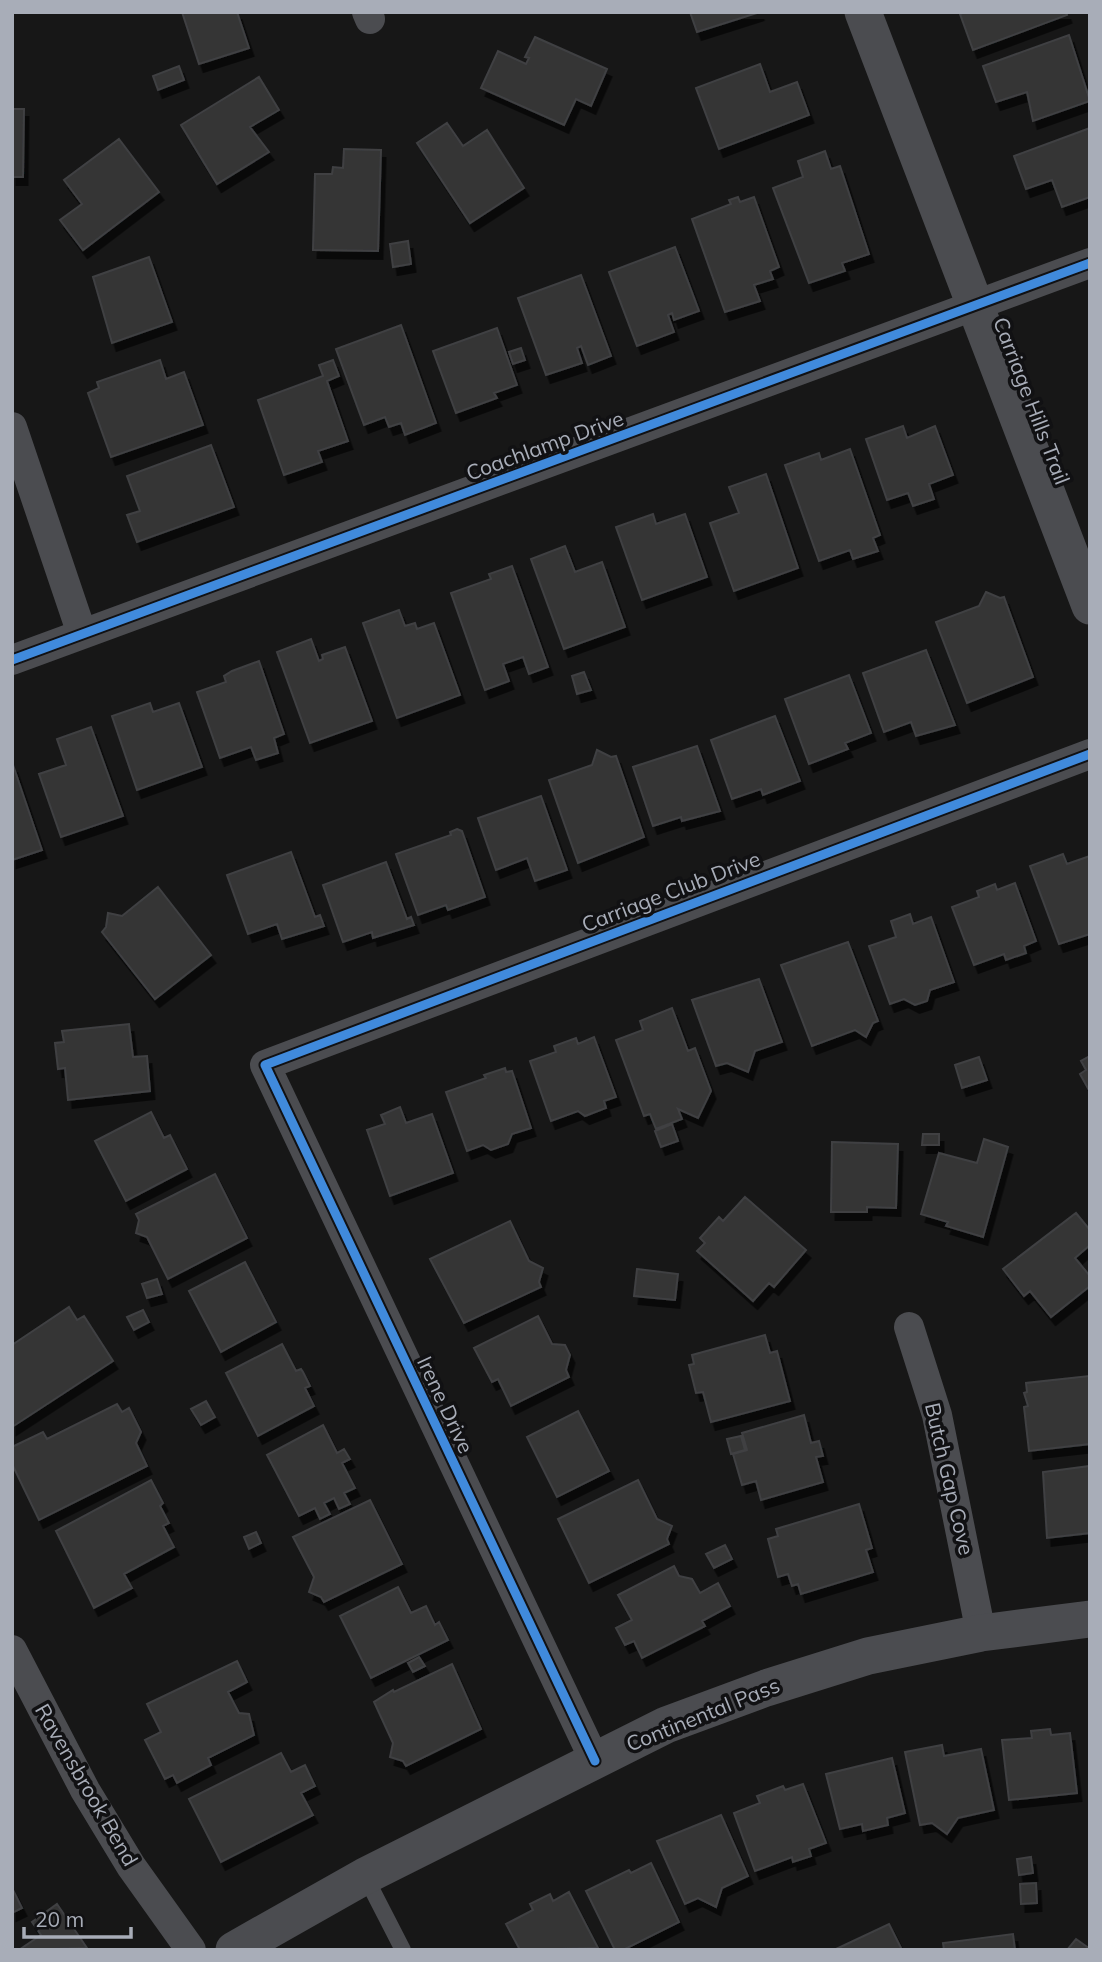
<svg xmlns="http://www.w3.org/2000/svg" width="1102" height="1962" font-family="Mulish,sans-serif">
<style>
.building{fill:#353536;stroke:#3f4043;stroke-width:2;filter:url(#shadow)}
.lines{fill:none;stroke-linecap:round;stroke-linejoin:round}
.service{stroke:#4b4c50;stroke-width:16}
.minor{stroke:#4b4c50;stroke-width:30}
.tertiary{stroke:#4b4c50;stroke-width:37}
.cycleway-casing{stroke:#111113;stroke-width:13}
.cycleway{stroke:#408adc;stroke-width:9}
.labels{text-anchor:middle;stroke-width:7;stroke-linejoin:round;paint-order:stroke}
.street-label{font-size:21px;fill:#a8adb8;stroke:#111113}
</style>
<defs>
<filter id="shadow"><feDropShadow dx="4.5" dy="8" stdDeviation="0" flood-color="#0009"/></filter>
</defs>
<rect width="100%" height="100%" fill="#171717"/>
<path class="building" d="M182 12H237L249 48 199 64Z
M690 12H760L697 32Z
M965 12H1066L1067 15 973 50 960 14Z
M1069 35 1090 101 1033 121 1027 92 996 102 983 66Z
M535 37 607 69 591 106 576 99 564 125 481 88 498 51 526 64 529 58 525 57Z
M760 64 770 92 797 82 809 115 719 149 696 88Z
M179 66 184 80 158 90 153 76Z
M259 77 279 110 250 127 269 152 217 184 181 125Z
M12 109H24L23 177H12Z
M447 123 463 146 487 130 524 188 470 223 417 143Z
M1090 128V197L1062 207 1052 180 1026 189 1014 156Z
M119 139 159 192 83 250 60 220 82 204 64 180Z
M344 149 381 150 378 251 313 250 315 174H332L333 167 343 168Z
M825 151 831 169 840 166 869 254 842 263 845 271 809 283 773 188 803 177 798 161Z
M738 197 740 202 754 197 779 267 770 271 773 279 754 285 760 301 725 312 692 219 731 204 729 200Z
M408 241 411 264 393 267 390 244Z
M675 247 699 311 674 320 672 313 668 315 674 332 637 346 609 272Z
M149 257 172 322 112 343 93 277Z
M581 275 611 356 588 365 581 346 577 348 582 363 546 375 518 298Z
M401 325 436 423 405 435 401 423 389 427 385 417 364 425 336 349Z
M497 328 517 385 494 393 497 398 456 413 433 351Z
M521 348 525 360 513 364 509 352Z
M160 360 166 379 184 372 203 425 111 457 88 393 99 388 97 382Z
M333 360 339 376 327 381 348 441 318 451 322 462 284 475 258 400 323 376 319 365Z
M903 426 907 438 935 426 953 475 929 484 934 499 913 506 908 493 887 500 866 439Z
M211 445 234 507 137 542 127 515 140 511 127 476Z
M850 449 880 535 873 538 878 551 853 559 850 550 819 561 785 465 819 453 821 460Z
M766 474 798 568 734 591 710 523 739 513 729 487Z
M653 514 656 524 685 514 707 577 642 600 616 527Z
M565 546 575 572 602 562 625 627 564 649 531 559Z
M512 566 548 667 529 674 523 657 503 664 509 681 485 690 451 593 491 579 489 574Z
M986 592 1000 598 1004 597 1033 677 967 703 936 622 979 606Z
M399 610 405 626 415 623 417 629 434 623 460 695 397 718 363 623Z
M311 639 319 661 323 659 322 655 345 647 372 721 310 743 277 652Z
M926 650 955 725 916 736 911 722 884 732 863 673Z
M259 661 284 734 274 738 278 753 256 760 251 747 220 758 197 692 226 682 224 676 232 671Z
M584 672 591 690 577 694 572 676Z
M849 675 871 733 845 743 848 749 809 764 785 699Z
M150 703 153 712 179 703 202 767 137 790 112 716Z
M775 716 800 781 763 795 761 789 732 799 711 740Z
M91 727 123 816 61 837 39 774 66 765 57 739Z
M697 746 720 811 682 821 681 817 653 826 633 767Z
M597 750 611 757 616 756 644 837 578 863 549 780 592 765Z
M13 765 42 850 12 860V765Z
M541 796 567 870 535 881 527 858 496 870 478 818Z
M457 829 462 831 485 897 448 910 446 905 418 915 396 854 451 835 450 832Z
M291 852 315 917 320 915 324 926 282 939 277 924 248 934 227 875Z
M1063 854 1067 864 1090 856V934L1059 944 1030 866Z
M386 862 407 919 411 917 414 925 373 938 372 932 343 942 323 885Z
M1015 883 1036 941 1024 946 1026 953 1006 960 1004 954 974 965 952 907 979 897 977 891 995 884 997 890Z
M158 887 211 955 155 999 102 932 106 927 108 913 122 916Z
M910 914 913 924 931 917 954 982 930 990 927 1001 915 1005 904 999 890 1004 869 946 896 937 891 921Z
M848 942 878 1021 873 1023 866 1037 855 1030 812 1046 781 965Z
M759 979 782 1042 755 1051 748 1072 727 1063 716 1066 692 1000Z
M672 1008 688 1051 695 1048 711 1091 698 1118 678 1109 682 1119 656 1129 650 1114 644 1116 616 1040 643 1030 640 1021Z
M129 1024 133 1057 147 1056 150 1091 68 1100 65 1068 58 1069 55 1043 64 1042 62 1031Z
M594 1037 616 1097 604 1101 606 1108 585 1116 578 1111 551 1121 530 1061 556 1052 554 1046 576 1038 578 1044Z
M1090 1056V1092L1080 1074 1086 1070 1081 1061Z
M979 1057 987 1080 962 1088 955 1065Z
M505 1068 506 1072 512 1071 531 1128 512 1134 508 1144 491 1150 483 1145 467 1151 446 1092 486 1078 484 1075Z
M400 1107 406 1123 432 1114 453 1173 390 1196 367 1130 385 1124 381 1115Z
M151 1112 164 1138 170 1135 187 1169 126 1201 95 1141Z
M672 1124 678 1141 661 1147 655 1131Z
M923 1134H939V1145H922Z
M984 1139 1008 1147 983 1237 946 1226 948 1222 921 1214 939 1153 977 1163Z
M832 1142 898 1144 896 1208 867 1207V1212H831Z
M215 1174 247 1238 168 1279 147 1237 136 1233 139 1220 136 1214Z
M745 1197 806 1250 774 1287 769 1283 753 1301 697 1251 705 1243 700 1238 719 1217 723 1221Z
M1076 1213 1090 1230V1245L1075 1258 1090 1276V1286L1051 1317 1030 1291 1024 1296 1003 1269Z
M510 1221 529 1261 543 1268 539 1282 541 1287 464 1323 430 1259Z
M245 1262 276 1322 221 1352 189 1291Z
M637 1269 678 1274 675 1300 634 1296Z
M157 1279 162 1294 147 1298 142 1284Z
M69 1307 77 1320 84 1316 113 1361 12 1427V1345Z
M143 1310 149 1322 134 1330 127 1317Z
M538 1316 552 1344 565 1345 570 1355 566 1370 569 1377 511 1406 498 1379 492 1382 474 1348Z
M765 1335 770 1353 777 1351 790 1401 711 1422 703 1392 696 1393 689 1365 694 1364 692 1355Z
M282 1344 296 1371 301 1369 303 1372 310 1386 305 1388 314 1406 258 1436 226 1373Z
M1089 1376 1090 1444 1029 1451 1024 1407 1028 1406 1024 1393 1027 1392 1026 1383Z
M206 1401 215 1417 201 1425 191 1409Z
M117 1404 122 1412 129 1408 141 1432 136 1443 147 1466 39 1520 12 1464V1447L43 1432 47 1439Z
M578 1411 609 1471 557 1497 527 1437Z
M804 1415 811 1443 819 1441 823 1456 816 1457 823 1482 761 1500 756 1481 742 1485 733 1454 747 1450 742 1433Z
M323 1425 337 1453 344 1449 350 1459 342 1463 355 1488 344 1493 350 1504 339 1509 334 1498 324 1503 330 1514 320 1519 315 1508 299 1516 267 1455Z
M741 1436 745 1450 731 1454 727 1439Z
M1090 1466V1533L1047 1538 1043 1472Z
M151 1480 163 1503 160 1506 169 1523 163 1526 174 1547 124 1574 132 1588 94 1608 56 1531Z
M638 1480 657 1519 672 1526 667 1539 669 1544 589 1583 558 1519Z
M370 1500 402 1564 324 1602 321 1597 309 1592 314 1577 293 1537Z
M859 1504 872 1548 866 1550 873 1572 801 1594 798 1584 792 1586 788 1574 778 1577 768 1539 778 1536 776 1529Z
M256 1532 261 1543 249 1549 244 1537Z
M725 1545 732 1559 714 1568 706 1554Z
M674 1566 679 1576 692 1579 700 1593 718 1583 730 1606 702 1621 705 1626 642 1658 634 1641 625 1645 616 1628 632 1620 618 1595Z
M398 1587 411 1613 426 1606 435 1625 439 1622 448 1640 371 1678 340 1616Z
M419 1657 425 1666 413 1672 408 1663Z
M237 1661 247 1682 228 1692 239 1713 249 1714 254 1735 208 1758 211 1765 177 1783 173 1775 165 1779 145 1740 161 1732 147 1704Z
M452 1664 481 1729 406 1766 403 1761 390 1757 393 1743 374 1702 393 1690 394 1692Z
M1050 1729 1051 1735 1070 1733 1077 1793 1009 1800 1002 1740 1032 1738 1031 1731Z
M942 1745 944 1756 981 1749 994 1810 958 1818 947 1834 932 1823 920 1825 905 1752Z
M281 1753 291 1772 305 1765 315 1786 301 1793 313 1815 221 1862 189 1799Z
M892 1758 905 1813 887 1818 888 1825 863 1831 862 1824 840 1829 826 1774Z
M803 1784 826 1843 809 1849 811 1856 793 1862 792 1857 755 1871 734 1813 760 1803 757 1796 783 1786 785 1790Z
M721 1815 748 1876 722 1888 716 1907 698 1898 685 1904 657 1841Z
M1031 1857 1033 1873 1019 1875 1017 1859Z
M651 1863 679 1922 623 1950H615L586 1891 629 1870 631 1873Z
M1036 1883 1037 1903 1021 1904 1020 1884Z
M12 1888 22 1908 12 1913Z
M569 1892 598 1948 520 1950 506 1924 533 1910 530 1904 550 1894 553 1901Z
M57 1904 87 1948 19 1950 41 1935 32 1922Z
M889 1924 902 1950H834Z
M1013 1934 1015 1950H944L943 1943Z
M1076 1939 1090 1949V1950H1067Z"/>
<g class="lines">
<path class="service" d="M365 1876 403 1950"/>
<path class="minor" d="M367 12 370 19
M12 427 82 634
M12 660 1090 263
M909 1327 937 1415 981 1633
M12 1650 85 1790 131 1866 191 1950
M595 1761 265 1065 1090 754"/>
<path class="tertiary" d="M863 12 1090 606
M234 1950 365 1876 666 1725 766 1688 868 1656 981 1633 1090 1619"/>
<g class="cycleway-casing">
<path id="cycleway" d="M12 660 1090 263
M595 1761 265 1065 1090 754"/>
</g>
<use href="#cycleway" class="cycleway"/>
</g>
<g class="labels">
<g class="street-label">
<text transform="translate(1031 401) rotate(69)" y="7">Carriage Hills Trail</text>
<text transform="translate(545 446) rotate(-20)" y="7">Coachlamp Drive</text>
<text transform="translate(671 892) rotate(-21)" y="7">Carriage Club Drive</text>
<text transform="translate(445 1405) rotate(65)" y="7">Irene Drive</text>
<text transform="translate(949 1479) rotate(77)" y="7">Butch Gap Cove</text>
<text transform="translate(703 1715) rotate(-22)" y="7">Continental Pass</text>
<text transform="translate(86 1785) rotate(60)" y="7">Ravensbrook Bend</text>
</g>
</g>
<rect width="1102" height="1962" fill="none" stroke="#a8adb8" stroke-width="28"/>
<path d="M24 1927v10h107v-10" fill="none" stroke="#a8adb8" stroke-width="3.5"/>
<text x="35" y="1927" font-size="21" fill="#a8adb8" stroke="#111113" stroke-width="5" paint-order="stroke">20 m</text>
</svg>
